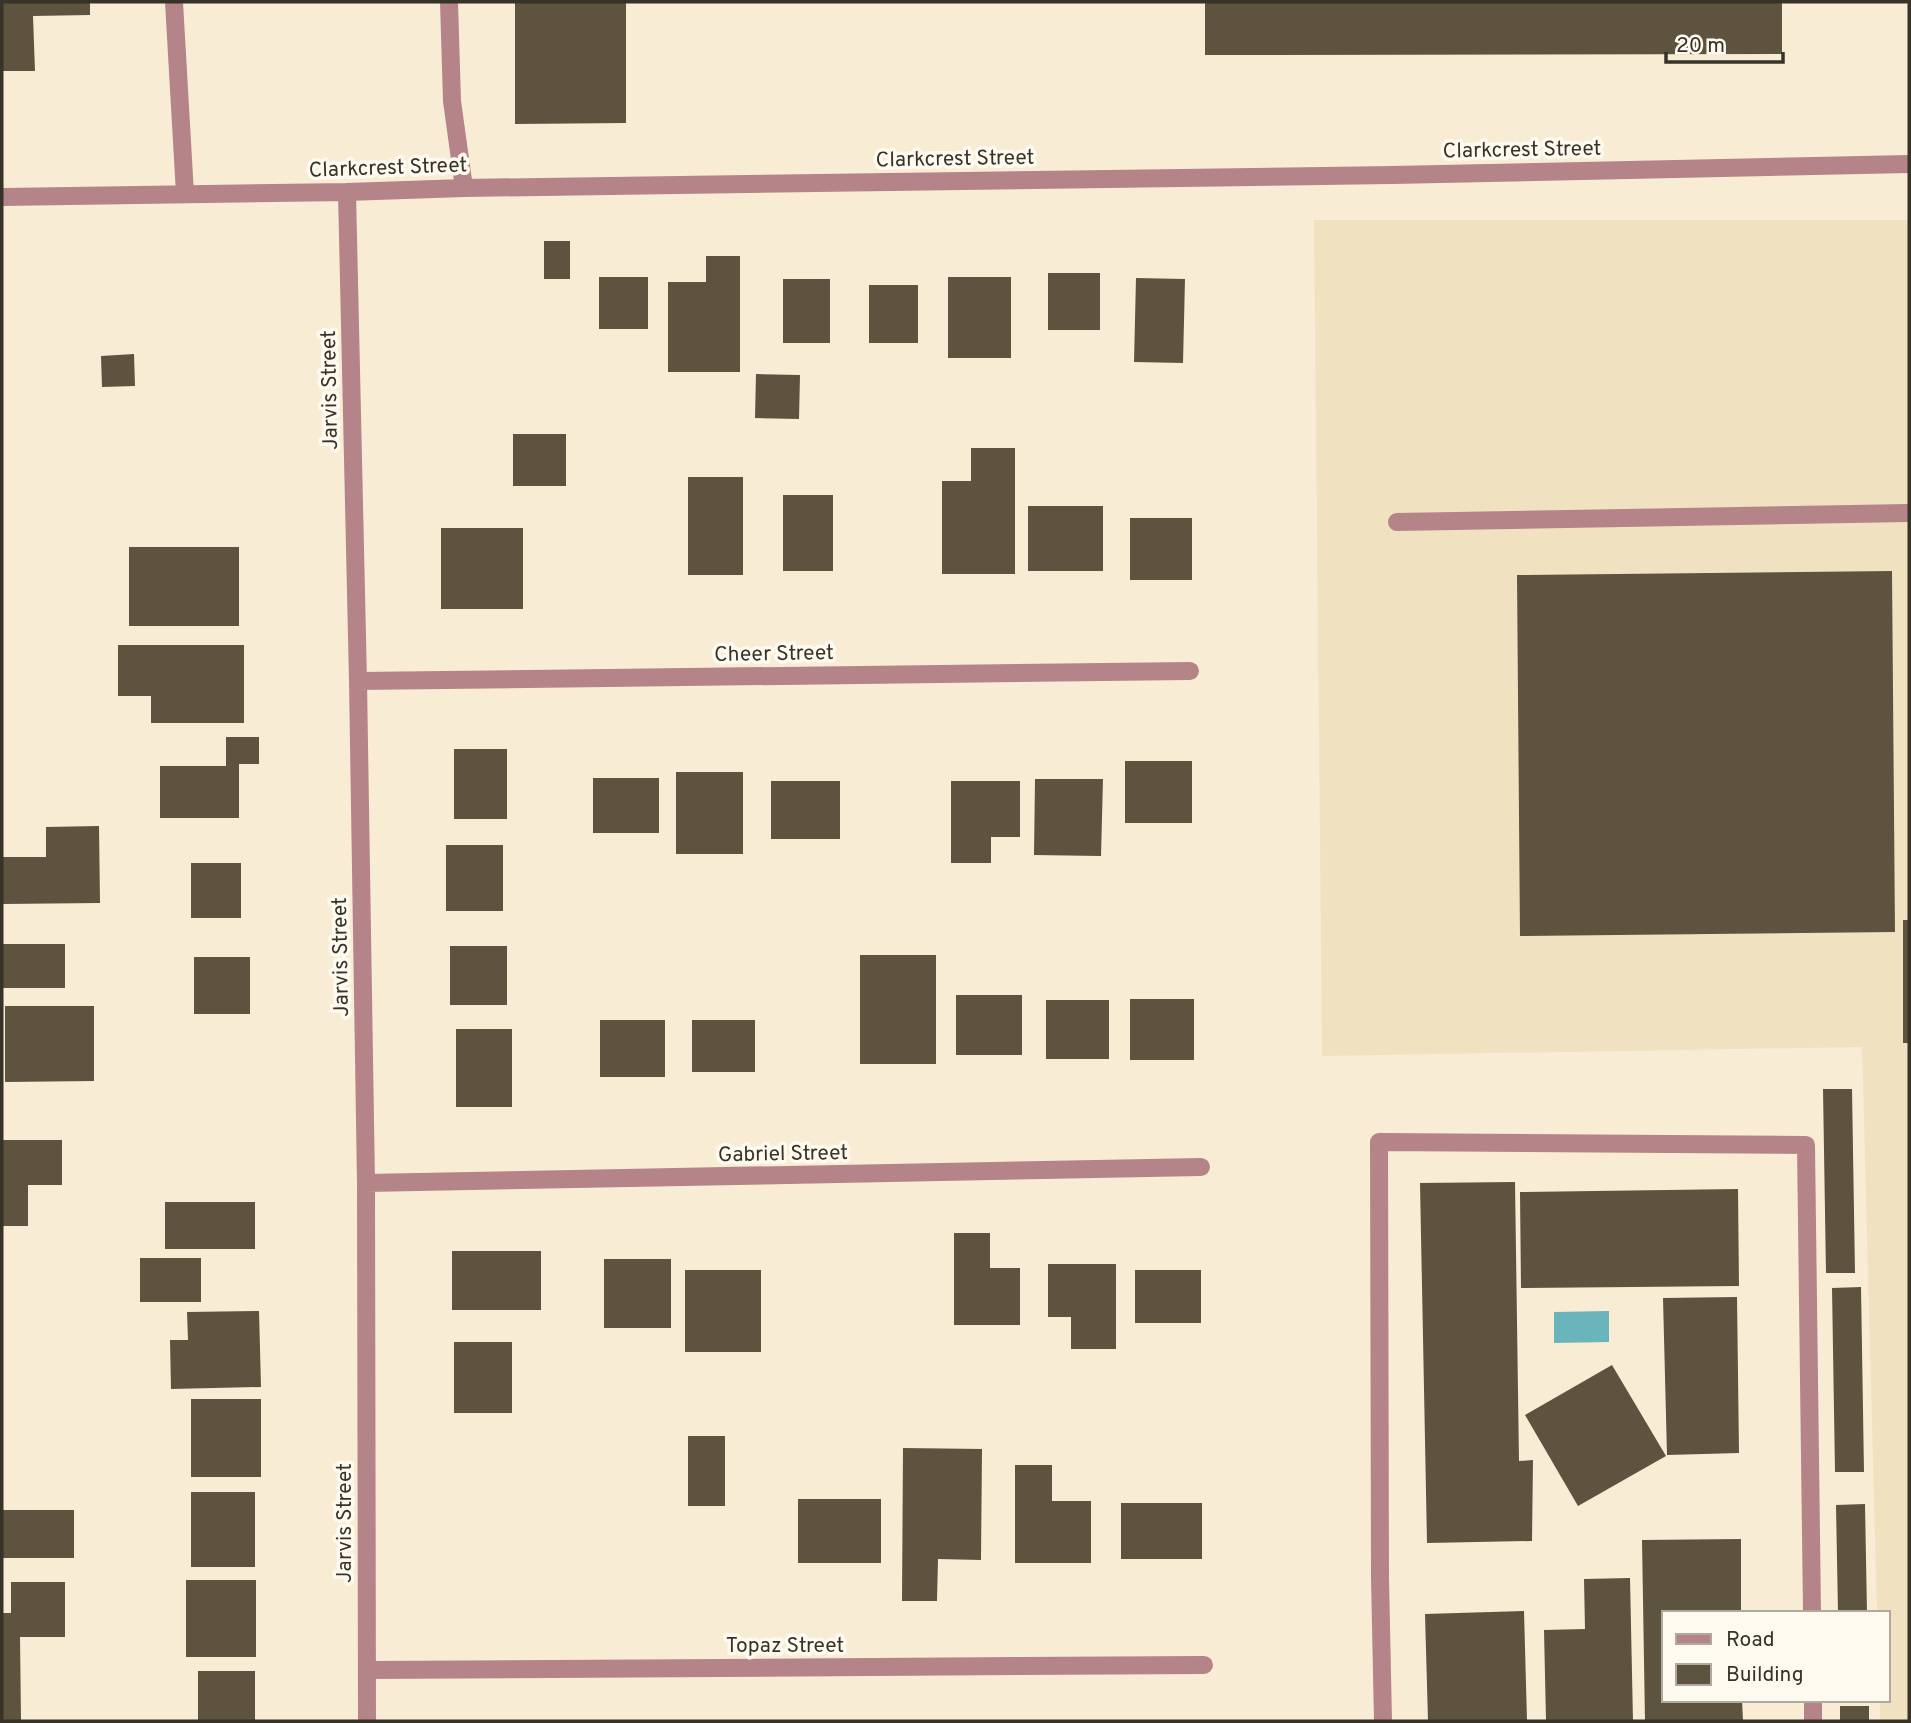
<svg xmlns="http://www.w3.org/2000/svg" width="1911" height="1723" font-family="Overpass,sans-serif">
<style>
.built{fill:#f0e1c1}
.water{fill:#6ab4bb}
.building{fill:#5d533e}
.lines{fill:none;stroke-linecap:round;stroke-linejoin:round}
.minor{stroke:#b58489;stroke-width:18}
.labels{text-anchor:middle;stroke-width:7;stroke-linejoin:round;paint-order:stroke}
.street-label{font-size:21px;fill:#373329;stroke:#fffaf0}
</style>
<rect width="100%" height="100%" fill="#f8ecd4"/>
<path class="built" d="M1314 220H1909V1721H1880V1700H1888V1613H1877L1862 1047 1322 1056Z"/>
<path class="water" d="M1609 1311V1342L1554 1343V1312Z"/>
<path class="building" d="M2 2H90V15L33 16 35 71H2Z
M515 2H626V123L515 124Z
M1205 2H1782V54L1205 55Z
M544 241H570V279H544Z
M706 256H740V372H668V282H706Z
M1048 273H1100V330H1048Z
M599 277H648V329H599Z
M948 277H1011V358H948Z
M1136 278 1185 279 1183 363 1134 362Z
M783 279H830V343H783Z
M869 285H918V343H869Z
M134 354 135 386 102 387 101 356Z
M756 374 800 375 799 419 755 418Z
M513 434H566V486H513Z
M971 448H1015V574H942V481H971Z
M688 477H743V575H688Z
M783 495H833V571H783Z
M1028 506H1103V571H1028Z
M1130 518H1192V580H1130Z
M441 528H523V609H441Z
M129 547H239V626H129Z
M1892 571 1895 932 1520 936 1517 575Z
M118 645H244V723H151V696H118Z
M226 737H259V764H239V818H160V766H226Z
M454 749H507V819H454Z
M1125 761H1192V823H1125Z
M676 772H743V854H676Z
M593 778H659V833H593Z
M1035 779H1103L1101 856 1034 855Z
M771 781H840V839H771Z
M951 781H1020V837H991V863H951Z
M99 826 100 903 2 904V857H46V827Z
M446 845H503V911H446Z
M191 863H241V918H191Z
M1903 920H1909V1043H1903Z
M2 944H65V988H2Z
M450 946H507V1005H450Z
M860 955H936V1064H860Z
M194 957H250V1014H194Z
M956 995H1022V1055H956Z
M1130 999H1194V1060H1130Z
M1046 1000H1109V1059H1046Z
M5 1006H94V1081L5 1082Z
M600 1020H665V1077H600Z
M692 1020H755V1072H692Z
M456 1029H512V1107H456Z
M1823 1089H1852L1855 1273H1826Z
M2 1140H62V1185H28V1226H2Z
M1515 1182 1519 1461 1533 1460 1532 1541 1427 1543 1420 1183Z
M1738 1189 1739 1286 1521 1288 1520 1192Z
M165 1202H255V1249H165Z
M954 1233H990V1268H1020V1325H954Z
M452 1251H541V1310H452Z
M140 1258H201V1302H140Z
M604 1259H671V1328H604Z
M1048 1264H1116V1349H1071V1317H1048Z
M685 1270H761V1352H685Z
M1135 1270H1201V1323H1135Z
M1861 1287 1864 1472H1835L1832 1288Z
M1737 1297 1739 1453 1667 1455 1663 1298Z
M259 1311 261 1387 171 1389 170 1340H188L187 1312Z
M454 1342H512V1413H454Z
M1612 1365 1666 1456 1578 1506 1525 1415Z
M191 1399H261V1477H191Z
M688 1436H725V1506H688Z
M903 1448 982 1449 981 1560 938 1559 937 1601H902Z
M1015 1465H1052V1501H1091V1563H1015Z
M191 1492H255V1567H191Z
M798 1499H881V1563H798Z
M1121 1503H1202V1559H1121Z
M1865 1504 1867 1613H1838L1836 1505Z
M2 1510H74V1558H2Z
M1741 1539V1613H1664V1700H1742L1743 1721H1645L1642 1540Z
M1630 1578 1633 1721H1546L1544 1630 1585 1629 1584 1579Z
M186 1580H256V1657H186Z
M11 1582H65V1637H20L21 1720H2V1613H11Z
M1524 1611 1527 1721H1428L1425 1614Z
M198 1671H255V1721H198Z
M1840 1706H1869V1721H1840Z"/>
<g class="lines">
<path class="minor" d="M174 2 185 194
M449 2 452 101 464 188
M347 192 358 681 366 1183 367 1721
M2 197 347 192 464 188 1392 175 1909 164
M1397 522 1909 513
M358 681 1190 671
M366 1183 1201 1167
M367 1670 1204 1665
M1813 1700V1721
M1383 1721 1380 1578 1379 1142 1806 1145 1812 1613"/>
</g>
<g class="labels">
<g class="street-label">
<text transform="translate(1522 149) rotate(-1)" y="7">Clarkcrest Street</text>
<text transform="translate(955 158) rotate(-1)" y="7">Clarkcrest Street</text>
<text transform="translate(388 167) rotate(-2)" y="7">Clarkcrest Street</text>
<text transform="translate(329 390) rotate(-91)" y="7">Jarvis Street</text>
<text transform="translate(774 653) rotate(-1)" y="7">Cheer Street</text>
<text transform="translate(340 957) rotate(-91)" y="7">Jarvis Street</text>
<text transform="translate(783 1153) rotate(-1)" y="7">Gabriel Street</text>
<text transform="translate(344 1523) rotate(-90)" y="7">Jarvis Street</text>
<text x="785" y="1652">Topaz Street</text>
</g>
</g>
<rect width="1911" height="1723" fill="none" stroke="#373329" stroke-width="7"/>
<rect x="1662" y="1611" width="228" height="91" fill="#fffaf0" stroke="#afaaa0" stroke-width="2"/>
<rect x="1676" y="1634" width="35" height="10" fill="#b58489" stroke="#afaaa0" stroke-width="2"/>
<text x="1726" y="1646" font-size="21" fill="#373329">Road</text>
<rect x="1676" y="1664" width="35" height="21" fill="#5d533e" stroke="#afaaa0" stroke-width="2"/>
<text x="1726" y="1681" font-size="21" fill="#373329">Building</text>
<path d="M1666 52v10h117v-10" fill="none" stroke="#373329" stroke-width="3.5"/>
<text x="1676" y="52" font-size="21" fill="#373329" stroke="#fffaf0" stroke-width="5" paint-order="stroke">20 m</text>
</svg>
